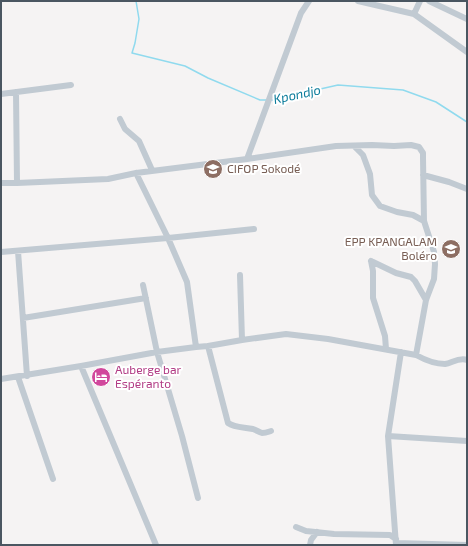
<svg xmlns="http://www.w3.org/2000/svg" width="468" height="546" font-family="'Exo 2',sans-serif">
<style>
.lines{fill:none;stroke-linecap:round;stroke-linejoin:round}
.stream{stroke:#90daee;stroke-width:1.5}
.minor{stroke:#c1cad2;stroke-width:6}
.labels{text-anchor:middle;stroke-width:4;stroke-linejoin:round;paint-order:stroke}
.education-label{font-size:12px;fill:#785e54;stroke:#fff;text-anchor:start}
.hotel-label{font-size:12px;fill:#b23c85;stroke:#fff;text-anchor:start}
.water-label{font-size:13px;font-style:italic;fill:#0c7c9b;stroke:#fff}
</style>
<rect width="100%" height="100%" fill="#f5f3f3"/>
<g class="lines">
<path class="stream" d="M136 1 139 19 135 43 132 53 185 66 208 78 260 100H267
M271 100H280L307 92 338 85 403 90 436 102 467 122"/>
<path class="minor" d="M358 1 414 14 467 52
M429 1 467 19
M414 14 420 1
M16 92 17 183
M1 94 71 85
M120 119 125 129 139 141 152 170
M354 146 363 155 370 174 372 195 380 206 397 212 413 215 424 221
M247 159 301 13 309 1
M136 173 168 238 187 282 196 347
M423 175 449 182 467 189
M1 183H17L108 179 136 173 247 159 336 146 372 145 394 146 411 145 419 147 423 153V158L424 221 434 252 435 264 434 279 426 300 416 355
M18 251 27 376
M1 252 168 238 254 229
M371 261 373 271V298L385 336 386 349
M371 261 396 273 411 277 415 281 426 300
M240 275 242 340
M143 285 157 352 182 436 198 498
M23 318 146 298
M208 346 228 423C235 428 245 427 253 429 256 430 259 432 262 433 266 433 268 432 271 431
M81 366 156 545
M18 377 53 479
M1 379 81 366 157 352 196 347 208 346 242 340 286 334 328 339 416 355C425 360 434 364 445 364 452 363 459 357 467 360
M388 436 467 441
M296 527 306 531 334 534 390 535 396 539
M396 543 467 545
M310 545 311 540 317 532
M396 545 388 436 401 352"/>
</g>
<defs>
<g id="university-disc" transform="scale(1)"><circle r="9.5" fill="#8d6e63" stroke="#fff"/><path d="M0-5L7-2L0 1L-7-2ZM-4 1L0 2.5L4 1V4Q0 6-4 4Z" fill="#fff"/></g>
<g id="school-disc" transform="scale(1)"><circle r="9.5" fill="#8d6e63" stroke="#fff"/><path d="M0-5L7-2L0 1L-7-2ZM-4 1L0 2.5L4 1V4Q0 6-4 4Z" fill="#fff"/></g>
<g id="hotel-disc" transform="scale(1)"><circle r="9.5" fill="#d1479c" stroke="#fff"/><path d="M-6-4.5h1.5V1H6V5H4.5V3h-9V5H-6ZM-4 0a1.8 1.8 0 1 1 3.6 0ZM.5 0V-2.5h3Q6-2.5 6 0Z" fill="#fff"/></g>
</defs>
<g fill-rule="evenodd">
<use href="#university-disc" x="213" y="169"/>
<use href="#school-disc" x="451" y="249"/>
<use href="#hotel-disc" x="101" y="377"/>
</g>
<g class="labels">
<g class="education-label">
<text x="227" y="173">CIFOP Sokodé</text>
<text x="437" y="246" text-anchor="end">EPP KPANGALAM<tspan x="437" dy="14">Boléro</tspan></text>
</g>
<g class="hotel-label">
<text x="115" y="374">Auberge bar<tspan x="115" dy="14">Espéranto</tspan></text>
</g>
<g class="water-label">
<text transform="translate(297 94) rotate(-12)" y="5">Kpondjo</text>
</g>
</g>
<rect width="468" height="546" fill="none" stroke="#4a5661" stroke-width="4"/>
</svg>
